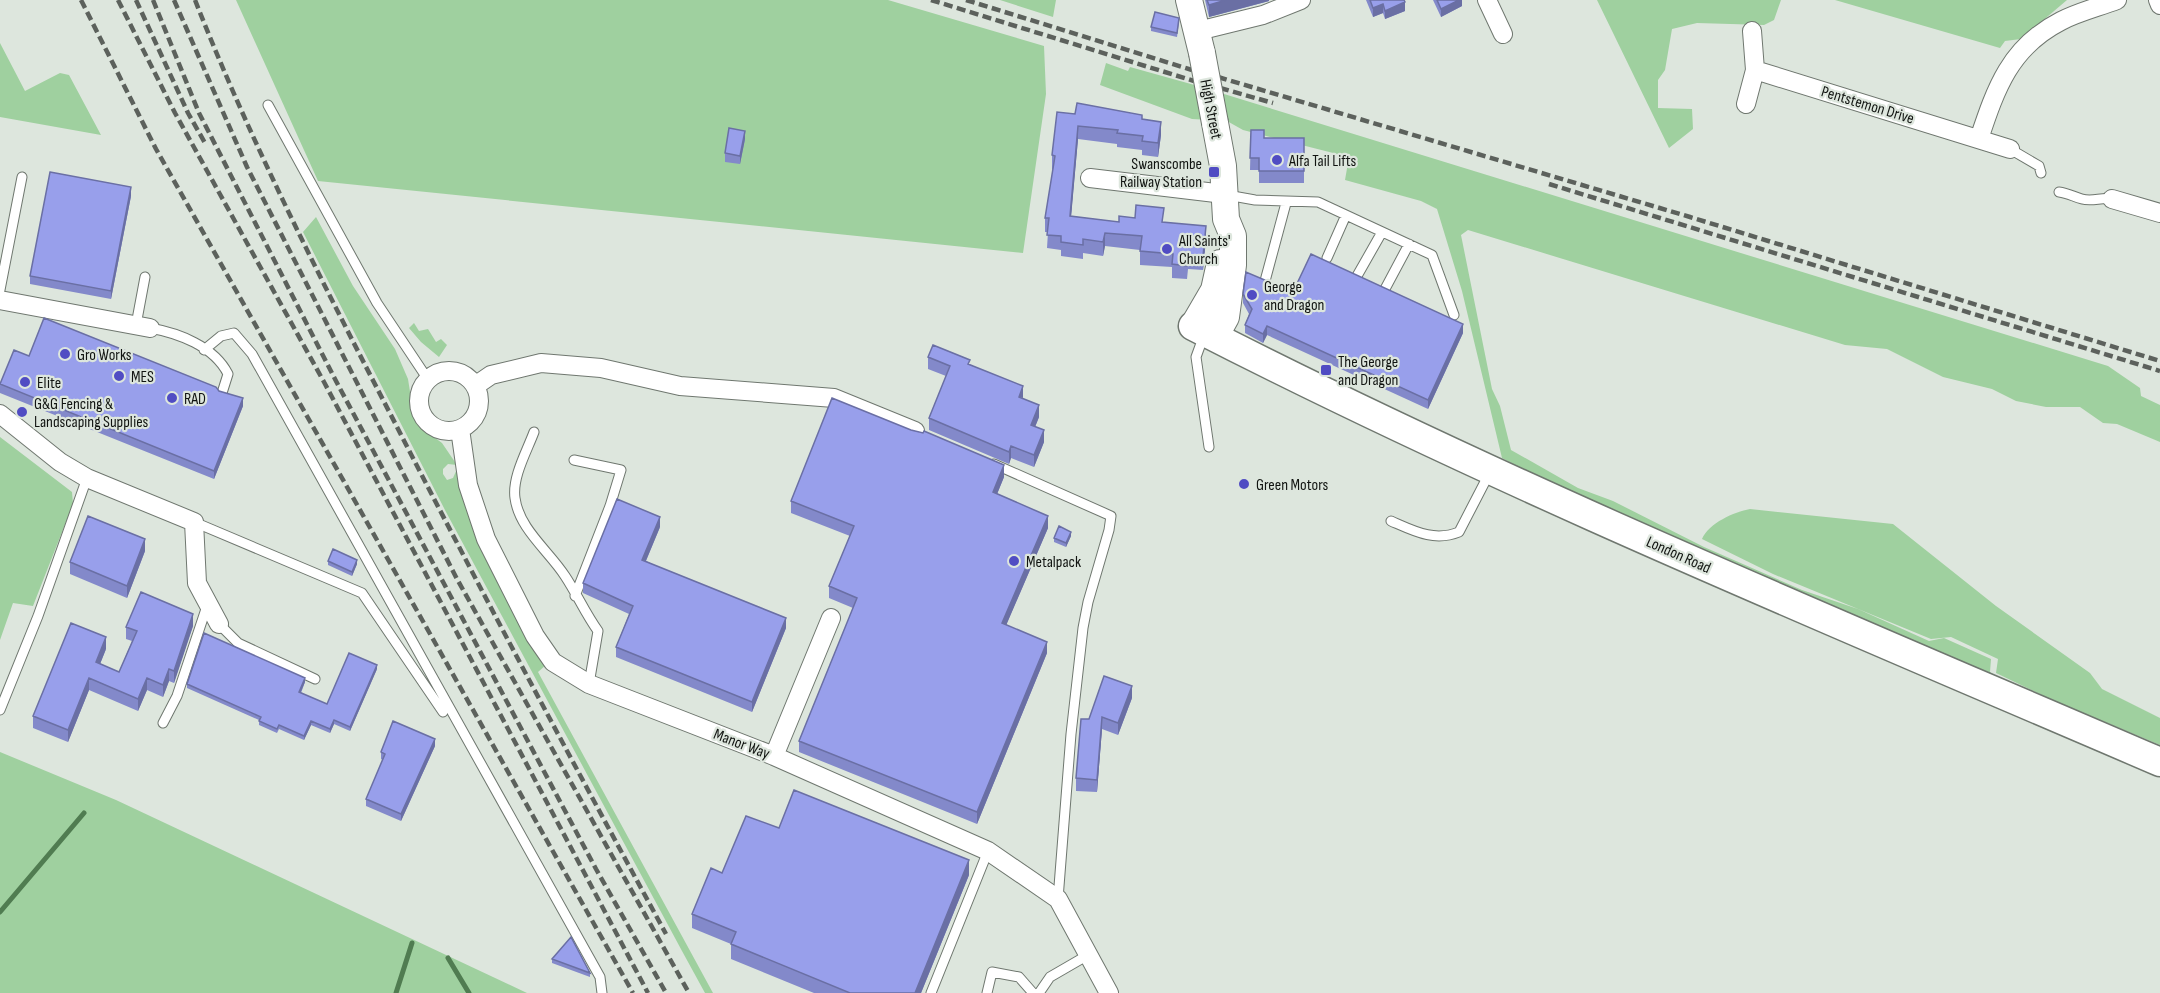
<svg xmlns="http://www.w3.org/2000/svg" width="2160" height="993" font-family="'Sofia Sans Condensed',sans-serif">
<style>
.green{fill:#9fd09f}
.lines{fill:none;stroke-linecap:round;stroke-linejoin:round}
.stream{stroke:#507c51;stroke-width:5}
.lane-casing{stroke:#6f776f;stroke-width:11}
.street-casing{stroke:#6f776f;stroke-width:20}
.secondary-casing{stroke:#6f776f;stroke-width:28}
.primary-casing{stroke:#6f776f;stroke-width:31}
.lane{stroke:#fff;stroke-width:9}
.street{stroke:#fff;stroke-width:18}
.secondary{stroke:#fff;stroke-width:26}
.primary{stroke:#fff;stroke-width:28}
.rail{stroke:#5c615c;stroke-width:4.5;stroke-dasharray:9 4.5;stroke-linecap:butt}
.secondary-bridge-casing{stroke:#6f776f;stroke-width:28;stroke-linecap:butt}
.secondary-bridge{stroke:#fff;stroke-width:26}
.wall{fill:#8389ca}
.shaded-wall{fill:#6a6fa4}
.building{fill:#989feb;stroke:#6a6fa4;stroke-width:1.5}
.poi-dot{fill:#504cc3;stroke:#dde6dd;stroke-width:2}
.labels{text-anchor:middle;stroke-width:4.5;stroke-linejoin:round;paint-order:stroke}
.street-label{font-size:16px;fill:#111411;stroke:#dde6dd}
.poi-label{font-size:16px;fill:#111411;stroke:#dde6dd;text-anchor:start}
</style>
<rect width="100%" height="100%" fill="#dde6dd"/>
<path class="green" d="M236 0H888L1044 46 1046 94 1023 253 318 181Z
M1000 0H1056L1053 17Z
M1597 0H1781L1774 20 1764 25 1697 23 1672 29 1665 70 1658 80V108L1692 109 1693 129 1669 148Z
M1835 0H2067L2021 39 2005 41 2000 48Z
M0 43 25 91 60 73 69 75 101 135 0 117Z
M1106 63 1128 71 1130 67 1198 86 2108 366 2140 388 2141 396 2160 405V442L2117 424 2103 423 2080 407H2046L2016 401 1992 389 1943 377 1887 349 1845 345 1468 230 1461 235 1492 389 1500 406 1511 450 1578 488 1613 501 1704 547 1802 590 1858 609 1929 641 1944 638 1991 659 1990 672 2000 679 2160 748V751L1756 580 1577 498 1502 458 1462 291 1437 209 1421 201 1345 180 1349 157 1243 130 1227 121 1192 119 1100 85Z
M316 217 353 286 395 349 408 379 414 417 423 429 442 443 457 465 448 464 443 469V474L447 480 453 478 457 469 547 664 538 672 713 993H705L682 951 446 512 303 232Z
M414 323 419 331 428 329 436 342 441 339 447 345 439 357 421 342 409 328Z
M0 437 72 492 73 504 33 606 13 603 0 640Z
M1750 509 1893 524 1996 606 2090 673 2102 689 2160 718V745L2050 699 1996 673 1998 659 1951 637 1931 639 1773 574 1702 539C1709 523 1734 512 1750 509Z
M0 752 116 800 527 993H0Z"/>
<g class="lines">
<path class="stream" d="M0 912 84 813
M448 958 469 993
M396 993 412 943"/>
<g class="lane-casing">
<path id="lane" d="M268 105 377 303 423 372 431 377
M2010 149 2039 166 2041 173
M2059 192C2068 193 2074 197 2082 199 2092 202 2102 197 2112 199
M1227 195 1255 200 1318 202 1432 255 1454 315
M1327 258 1346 215
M1357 276 1382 232
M1265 281 1286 203
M1385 289 1409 244
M0 290 22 177
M136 325 145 277
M150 328C178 333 214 346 228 374L222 393
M1204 335 1196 357 1209 447
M204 350 221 336 234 333 252 354 600 977 602 993
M534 432C527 451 512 477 515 498 519 529 549 551 565 576 577 594 585 613 598 631L589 684
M574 460 621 470 610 506 575 596
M994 464 1111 516 1109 530 1088 602 1083 628 1071 734 1058 899
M1391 521C1414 531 1434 542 1459 532L1489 474
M194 522 362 593 443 712
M219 624 238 643 315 679
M0 710 38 616 87 478
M163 723 177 696 207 606
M931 993 988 851
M987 993 992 972 1019 977 1033 993
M1039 993 1050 977 1088 955"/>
</g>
<g class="street-casing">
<path id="street" d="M1487 0 1503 34
M2158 0 2160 5
M1198 31 1263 15 1301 0
M1755 70 2010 149
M1746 104 1755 70 1752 31
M1979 139C1996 88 2010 47 2061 21 2078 12 2099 7 2117 0
M1090 178 1224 194
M2112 199 2160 213
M0 300 150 328
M419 401a30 30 0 1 1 60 0a30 30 0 1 1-60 0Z
M475 386 491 375 541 363 601 368 680 386 834 398 915 431
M0 414 60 462 87 478 194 522 197 583 219 624
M460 429 468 485 486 539 535 636 553 662 589 684 774 756 988 851 1058 899 1109 993
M774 756 831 618"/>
</g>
<g class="secondary-casing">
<path id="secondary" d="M1189 0 1202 53
M1215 123 1223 166 1226 219 1233 236V265L1226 317 1215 337
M1193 326 1214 290 1220 263"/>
</g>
<g class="primary-casing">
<path id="primary" d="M1193 326C1507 487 1835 622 2160 762"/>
</g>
<use href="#lane" class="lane"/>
<use href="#street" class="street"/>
<use href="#secondary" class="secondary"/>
<use href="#primary" class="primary"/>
<path class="rail" d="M81 0 156 149 633 993
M118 0 175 113 324 382 648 993
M136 0 188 113 205 143
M153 0 199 113 336 381 596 869 666 993
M174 0 247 167 457 579 689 993
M195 0C252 145 323 284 395 423 483 595 574 765 666 934
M931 0 1194 81
M966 0 1192 70
M1218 77 1690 217 2160 361
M1220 88 1273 103
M1549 184 2160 371"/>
<g class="secondary-bridge-casing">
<path id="secondary-bridge" d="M1202 53 1215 123"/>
</g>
<use href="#secondary-bridge" class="secondary-bridge"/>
</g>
<path class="wall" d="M1205 0H1269V1L1209 17Z
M1366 0H1404L1405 11 1385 19 1383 13 1373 17Z
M1433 0H1462V6L1441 17Z
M1179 22 1177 37 1151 31V27Z
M1075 114 1142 119 1161 135 1158 157 1142 155V150L1117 147V144L1078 139 1071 216 1119 222H1164L1206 239 1203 270 1188 269 1187 279 1172 278V267L1140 265V250L1105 246 1103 256 1083 253V259L1061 256V250L1047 248 1048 232H1045V218L1053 169H1052V155Z
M1251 130 1264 138H1304V183H1259V170H1250Z
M745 139 740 164 725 162V153Z
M131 196 111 299 30 284V276Z
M1293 292 1463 333 1428 409 1267 335 1263 343 1245 333V325L1249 314 1243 303V294Z
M29 356 219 391 243 406 214 479 0 393V384Z
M928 357 970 365 1023 399 1039 417 1035 427 1044 442 1034 467 1011 458 1009 464 929 430V418L946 376 928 369Z
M1004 477 997 494 1048 528 1006 625 1047 653 977 824 799 752V741L853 608 829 598V586L850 536 791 513V501Z
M660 527 646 561 786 628 752 712 616 657V647L629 614 583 593V583Z
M1071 536 1066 547 1054 542V538Z
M145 551 127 598 70 574V562Z
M328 561 357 564 352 576 328 565Z
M193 626 174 683 169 681 163 697 147 690 138 711 89 690 68 742 33 728V716L106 649 100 664 119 672 132 641 126 639V627Z
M377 669 350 731 334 724 330 733 311 725 304 740 279 729 277 733 259 725V720L187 688V684L305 682 301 693 327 704Z
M1132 698 1118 735 1102 729 1097 792 1076 791V778L1089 719Z
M435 746 401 821 366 806V799L383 760 381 759V752Z
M779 828 969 875 921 993H814L731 959V944L692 928V914L722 873Z
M552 959 590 973V977L552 963Z"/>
<path class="shaded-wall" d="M1226 0H1269V1L1209 17V5Z
M1459 0H1462V6L1441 17V9Z
M1405 2V11L1385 19V11Z
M1383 4V13L1373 17V8Z
M1161 122V135L1158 157V143Z
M1078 126V139L1070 229V216Z
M745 131V139L740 164V156Z
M131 187V196L111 299V291Z
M1206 226V239L1203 270V256Z
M1105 233V246L1103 256V242Z
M1463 324V333L1428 409V400Z
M1267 326V335L1263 343V334Z
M1023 386V398L1019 397Z
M243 398V406L214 479V471Z
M1039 405V417L1031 437V425Z
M1044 430V442L1034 467V455Z
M1011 446V458L1009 464V452Z
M1004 465V477L993 504V492Z
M1048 516V528L1002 635V623Z
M660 517V527L642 570V560Z
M1071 532V536L1066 547V543Z
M145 539V551L127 598V586Z
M357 560V564L352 576V572Z
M193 614V626L174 683V671Z
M786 618V628L752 712V702Z
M106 637V649L96 674V662Z
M1047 642V653L977 824V812Z
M377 665V669L350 731V727Z
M169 669V681L163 697V685Z
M89 678V690L68 742V730Z
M147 678V690L138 711V699Z
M305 678V682L299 696V692Z
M1132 686V698L1118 735V723Z
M1102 717V729L1097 792V780Z
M334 720V724L330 733V729Z
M311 721V725L304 740V736Z
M435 739V746L401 821V814Z
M969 860V875L921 993H915Z"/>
<path class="building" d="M1207 0H1226L1209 5Z
M1370 0H1404L1405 2 1385 11 1383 4 1373 8Z
M1437 0H1459L1441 9Z
M1155 12 1179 18 1177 33 1151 27Z
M1077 103 1142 115V119L1161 122 1158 143 1142 141 1143 136 1117 133 1118 130 1078 126 1070 216 1119 222V216L1135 218 1136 205 1164 208 1162 222 1206 226 1203 256 1188 255 1187 266 1172 264 1173 254 1140 251 1142 236 1105 233 1103 242 1083 239V245L1061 242V236L1047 235 1049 218H1045L1055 156 1052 155 1057 112 1075 114Z
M729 128 745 131 740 156 725 153Z
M1251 130H1264V138H1304V171H1259V158H1250Z
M50 172 131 187 111 291 30 276Z
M1311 254 1463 324 1428 400 1267 326 1263 334 1245 325 1252 309 1243 294 1246 272 1293 292Z
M44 318 216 387 219 391 243 398 214 471 0 384 14 350 29 356Z
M933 345 970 360 968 364 1023 386 1019 397 1039 405 1031 425 1044 430 1034 455 1011 446 1009 452 929 418 950 366 928 357Z
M832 398 911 430 923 433 924 431 1004 465 993 492 1048 516 1002 623 1047 642 977 812 799 741 857 598 829 586 854 526 791 501Z
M617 499 660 517 642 560 786 618 752 702 616 647 633 606 583 583Z
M88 516 145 539 127 586 70 562Z
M1059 526 1071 532 1066 543 1054 538Z
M333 549 357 560 352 572 328 561Z
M141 592 193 614 174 671 169 669 163 685 147 678 138 699 89 678 68 730 33 716 71 623 106 637 96 662 119 672 137 631 126 627Z
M204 633 305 678 299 692 327 704 349 653 377 665 350 727 334 720 330 729 311 721 304 736 279 725 277 729 259 721 261 717 187 684Z
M1104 676 1132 686 1118 723 1102 717 1097 780 1076 778 1081 719H1089Z
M393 721 435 739 401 814 366 799 385 754 381 752Z
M794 790 969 860 915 993H850L731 944 736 932 692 914 711 868 722 873 746 816 779 828Z
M571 937 590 973 552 959Z"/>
<g class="poi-dot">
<circle cx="1277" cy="160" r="6"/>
<rect x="1208" y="166" width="12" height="12" rx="3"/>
<circle cx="1167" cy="249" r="6"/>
<circle cx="1252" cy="295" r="6"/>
<circle cx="65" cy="354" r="6"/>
<rect x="1320" y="364" width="12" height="12" rx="3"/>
<circle cx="119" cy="376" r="6"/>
<circle cx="25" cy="382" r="6"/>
<circle cx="172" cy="398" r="6"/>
<circle cx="22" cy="412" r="6"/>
<circle cx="1244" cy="484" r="6"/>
<circle cx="1014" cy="561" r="6"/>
</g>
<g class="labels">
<g class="street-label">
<text transform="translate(1868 104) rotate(17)" y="6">Pentstemon Drive</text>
<text transform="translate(1212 109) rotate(79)" y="6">High Street</text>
<text transform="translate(1679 554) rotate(24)" y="6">London Road</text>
<text transform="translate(742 743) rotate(21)" y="6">Manor Way</text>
</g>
<g class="poi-label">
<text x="1289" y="166">Alfa Tail Lifts</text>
<text x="1202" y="169" text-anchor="end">Swanscombe<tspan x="1202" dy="18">Railway Station</tspan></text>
<text x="1179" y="246">All Saints'<tspan x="1179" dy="18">Church</tspan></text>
<text x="1264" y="292">George<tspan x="1264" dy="18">and Dragon</tspan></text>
<text x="77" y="360">Gro Works</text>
<text x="1338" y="367">The George<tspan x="1338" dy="18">and Dragon</tspan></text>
<text x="131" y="382">MES</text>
<text x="37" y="388">Elite</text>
<text x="184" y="404">RAD</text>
<text x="34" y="409">G&amp;G Fencing &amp;<tspan x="34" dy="18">Landscaping Supplies</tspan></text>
<text x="1256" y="490">Green Motors</text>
<text x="1026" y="567">Metalpack</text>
</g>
</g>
</svg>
